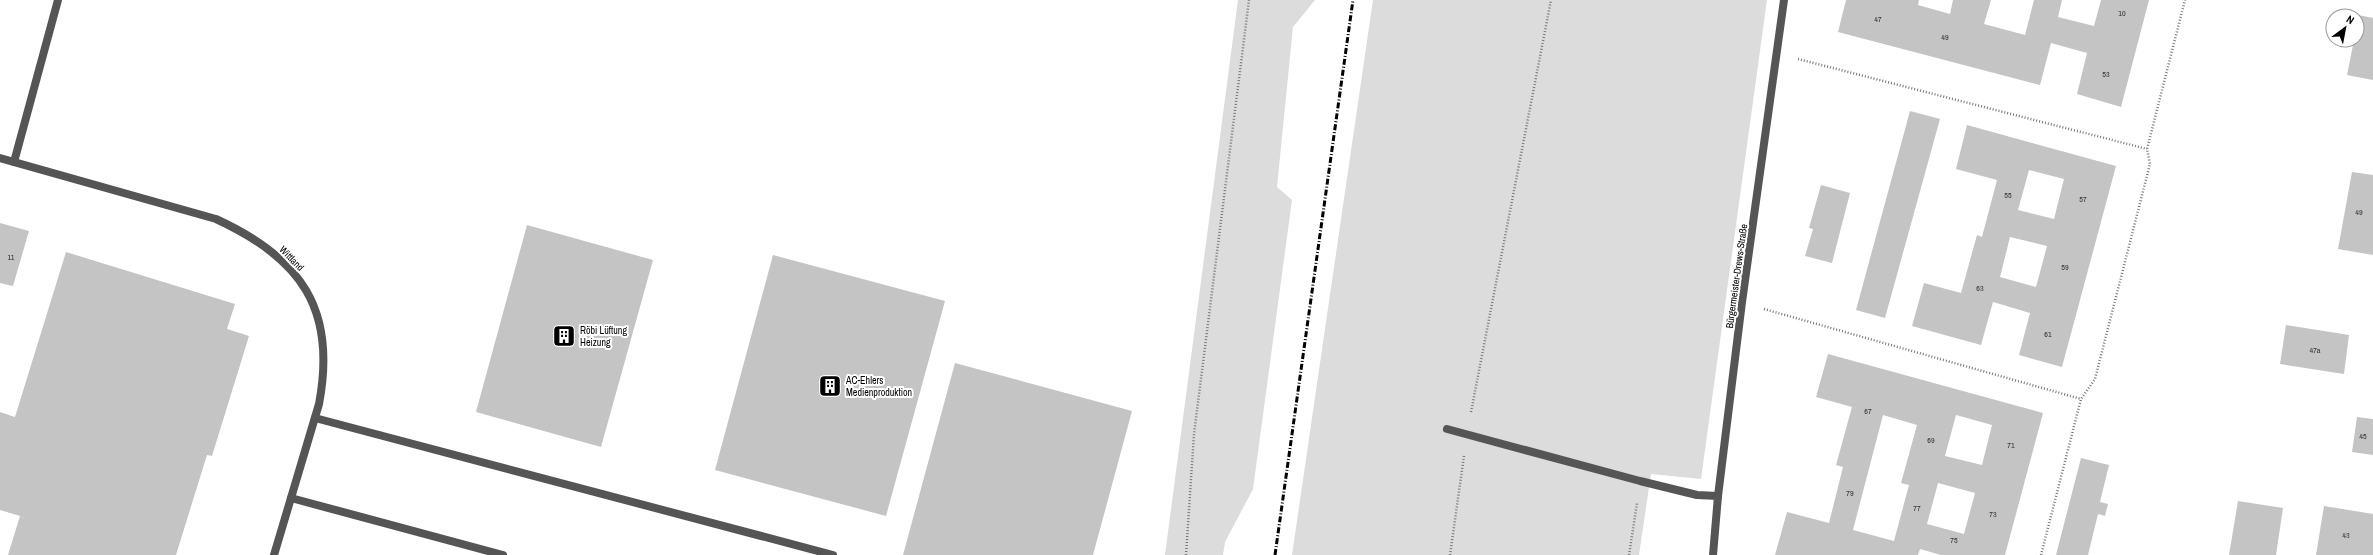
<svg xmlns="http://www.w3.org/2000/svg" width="2373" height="555" font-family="'Archivo Narrow',sans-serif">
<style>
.green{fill:#dcdcdc}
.building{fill:#c4c4c4;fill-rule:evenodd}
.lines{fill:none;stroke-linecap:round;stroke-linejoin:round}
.path{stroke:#777;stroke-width:2.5;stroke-dasharray:1 2;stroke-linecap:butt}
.lane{stroke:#555;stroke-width:8}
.street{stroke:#555;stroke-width:8}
.rail{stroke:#000;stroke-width:3;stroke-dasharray:6 2 1 2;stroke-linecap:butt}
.labels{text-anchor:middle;stroke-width:4;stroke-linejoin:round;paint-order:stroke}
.number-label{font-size:8px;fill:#313131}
.street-label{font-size:10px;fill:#000;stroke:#fff}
.poi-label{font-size:10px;fill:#000;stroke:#fff;text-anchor:start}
</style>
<rect width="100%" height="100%" fill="#fff"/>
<path class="green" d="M1238 0H1315L1293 27 1277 187 1292 200 1253 489 1225 542 1223 555H1165Z
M1373 0H1767L1701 479 1651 474 1639 555H1292Z"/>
<path class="building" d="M1846 0H1919L1918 5 1950 14 1953 0H1991L1984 24 2025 35 2034 0H2062L2058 17 2094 26 2101 0H2149L2121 107 2077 94 2087 53 2051 43 2040 85 1838 32Z
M2358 15 2373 18V80L2347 75 2354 40H2357Z
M1910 111 1940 119 1885 318 1856 310Z
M1967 125 2116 166 2062 367 2019 355 2030 313 1993 302 1981 345 1912 326 1924 283 1961 293 1977 235 1982 237 1997 180 1956 169ZM2029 170 2064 179 2054 219 2018 210ZM2010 237 2047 246 2036 287 2000 277Z
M2352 172 2373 175V255L2338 249Z
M1821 185 1850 193 1832 263 1805 256 1813 229 1809 228Z
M0 223 29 231 13 286 0 283Z
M527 225 653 260 601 447 476 412Z
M66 252 235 304 227 329 249 336 212 456 207 455 176 555H8L20 516 0 510V412L15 417Z
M773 255 945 301 886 516 715 470Z
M2286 325 2349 335 2344 374 2280 364Z
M1828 354 2043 413 2005 555H1941L1920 549 1918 555H1775L1787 512 1829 523 1843 467 1836 465 1852 407 1816 397ZM1883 415 1917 425 1901 483 1909 485 1894 541 1853 530ZM1956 415 1992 425 1982 465 1945 456ZM1938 483 1975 493 1964 534 1927 524Z
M955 363 1132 411 1093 555H903Z
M2357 417 2373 419V455L2352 452Z
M2081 458 2109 465 2100 502 2108 504 2105 516 2098 514 2088 555H2056Z
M2238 501 2283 508 2276 555H2229Z
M2324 506 2373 514V555H2316Z"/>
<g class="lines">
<path class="path" d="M1798 59 2147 149
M1764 309 2081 399
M1471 412 1551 0
M1186 555 1194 434 1249 0
M1450 555 1464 456
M1629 555 1637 503
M2041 555 2081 399 2095 379 2150 164 2147 149 2185 0"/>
<path class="lane" d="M14 162 58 0
M315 418 833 555
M1447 429 1640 481 1697 495 1718 496
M291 498 503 555"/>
<path class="street" d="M0 158 216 219C301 258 337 309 319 404L274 555
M1713 555 1718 496 1742 302 1784 0"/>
<path class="rail" d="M1275 555 1353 0"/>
</g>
<defs>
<g id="building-square" transform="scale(1.15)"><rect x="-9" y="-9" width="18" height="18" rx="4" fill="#000" stroke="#fff"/><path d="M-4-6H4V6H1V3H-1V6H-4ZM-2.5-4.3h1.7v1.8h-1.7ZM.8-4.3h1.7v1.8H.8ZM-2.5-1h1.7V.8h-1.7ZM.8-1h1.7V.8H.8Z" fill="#fff"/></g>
</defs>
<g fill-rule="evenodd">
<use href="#building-square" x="564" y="336"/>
<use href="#building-square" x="830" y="386"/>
</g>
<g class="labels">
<g class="number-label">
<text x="2122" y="16">10</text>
<text x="1878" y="22">47</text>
<text x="1945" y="40">49</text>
<text x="2106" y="77">53</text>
<text x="2008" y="198">55</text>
<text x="2083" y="202">57</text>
<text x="2359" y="215">49</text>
<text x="11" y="260">11</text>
<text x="2065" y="270">59</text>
<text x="1980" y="291">63</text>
<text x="2048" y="337">61</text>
<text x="2315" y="353">47a</text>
<text x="1868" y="414">67</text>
<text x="2363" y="439">45</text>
<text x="1931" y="443">69</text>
<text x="2011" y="448">71</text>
<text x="1850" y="496">79</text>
<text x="1917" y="511">77</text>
<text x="1993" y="517">73</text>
<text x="2346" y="538">43</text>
<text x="1954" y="543">75</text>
</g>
<g class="street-label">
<text transform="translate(292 258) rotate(46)" y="4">Wittland</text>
<text transform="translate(1736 276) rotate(-82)" y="4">Bürgermeister-Drews-Straße</text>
</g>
<g class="poi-label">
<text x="580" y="334">Röbi Lüftung<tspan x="580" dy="12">Heizung</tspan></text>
<text x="846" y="384">AC-Ehlers<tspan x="846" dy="12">Medienproduktion</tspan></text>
</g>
</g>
<g transform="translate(2345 28) rotate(32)"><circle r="19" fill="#ffffff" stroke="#999999"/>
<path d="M0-3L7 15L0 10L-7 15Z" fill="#000000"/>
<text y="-6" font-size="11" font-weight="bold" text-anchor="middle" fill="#000000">N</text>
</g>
</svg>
